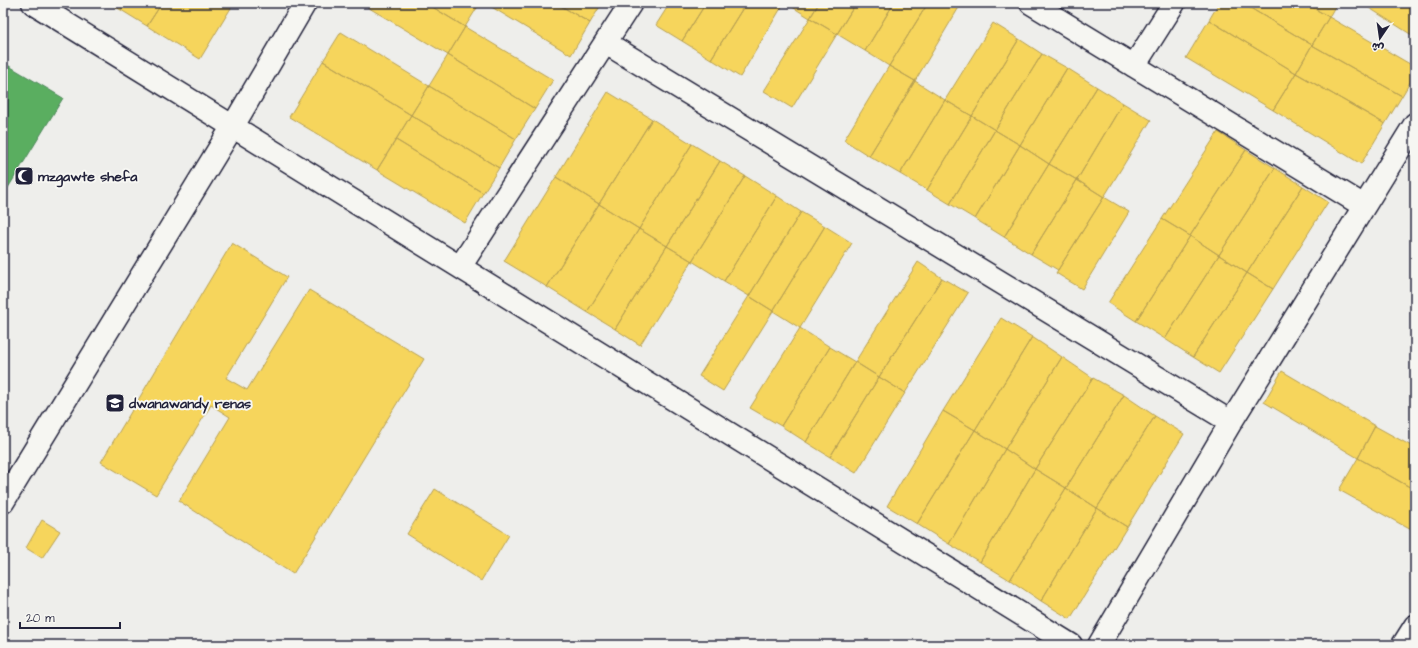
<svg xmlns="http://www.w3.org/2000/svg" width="1418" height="648" font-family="'Architects Daughter','Playpen Sans Arabic',sans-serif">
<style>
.homes{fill:#f6d55c;stroke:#b69f52}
.public{fill:#5aae61;stroke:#498456}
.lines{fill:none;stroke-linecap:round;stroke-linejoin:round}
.street-casing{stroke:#22223b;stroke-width:25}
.street{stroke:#f6f6f2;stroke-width:22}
.labels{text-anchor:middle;stroke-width:4;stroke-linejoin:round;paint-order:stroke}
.poi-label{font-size:14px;font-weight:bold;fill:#22223b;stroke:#f6f6f2;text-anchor:start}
</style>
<rect width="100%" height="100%" fill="#eeeeeb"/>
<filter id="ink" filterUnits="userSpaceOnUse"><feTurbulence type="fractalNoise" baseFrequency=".025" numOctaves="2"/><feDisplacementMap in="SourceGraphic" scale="8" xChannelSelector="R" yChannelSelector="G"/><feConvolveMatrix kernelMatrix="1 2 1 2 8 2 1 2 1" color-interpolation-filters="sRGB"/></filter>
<g filter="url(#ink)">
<path class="homes" d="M109 3H125L121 10Z
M125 3H162L147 26 121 10Z
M162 3H234L200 59 147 26Z
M365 3H426L465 27 448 55 364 5Z
M426 3H480L465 27Z
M485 3H556L590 23 571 55Z
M556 3H602L590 23Z
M670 3H706L682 41 656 25Z
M706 3H746L711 59 682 41Z
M746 3H784L740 77 711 59Z
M786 3H819L810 18Z
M819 3H856L837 34 810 18Z
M856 3H894L865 51 837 34Z
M894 3H928L889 66 865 51Z
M928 3H959L961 4 915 81 889 66Z
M1219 3H1242L1312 45 1296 73 1209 20Z
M1242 3H1305L1329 17 1312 45Z
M1305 3H1337L1329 17Z
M1363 3H1415V37L1363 4Z
M1329 17 1415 67V74L1402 96 1312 45Z
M810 18 837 34 792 108 764 91Z
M1209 20 1296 73 1273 110 1186 58Z
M993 23 1019 39 972 116 945 100Z
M465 27 553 80 535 109 448 55Z
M341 32 429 86 411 115 323 61Z
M1019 39 1042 54 995 130 972 116Z
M1312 45 1402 96 1385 124 1296 73Z
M1042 54 1067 68 1020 145 995 130Z
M448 55 535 109 516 139 429 86Z
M323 61 411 115 377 170 289 117Z
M889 66 915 81 869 156 844 140Z
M1067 68 1097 87 1049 164 1020 145Z
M1296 73 1385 124 1361 164 1273 110Z
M915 81 945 100 900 174 869 156Z
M429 86 516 139 499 168 411 115Z
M1097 87 1123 103 1077 180 1049 164Z
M608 92 652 119 599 204 556 177Z
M945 100 972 116 927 190 900 174Z
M1123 103 1151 120 1104 197 1077 180Z
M411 115 499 168 483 193 396 140Z
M972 116 995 130 950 204 927 190Z
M652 119 692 144 639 229 599 204Z
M995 130 1020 145 975 219 950 204Z
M1218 132 1246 150 1190 236 1162 219Z
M396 140 483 193 465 223 377 170Z
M692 144 720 161 667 246 639 229Z
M1020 145 1049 164 1004 237 975 219Z
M1246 150 1275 168 1219 255 1190 236Z
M720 161 745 176 692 261 667 246Z
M1049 164 1077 180 1031 254 1004 237Z
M1275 168 1303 186 1247 273 1219 255Z
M745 176 777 196 724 281 692 261Z
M556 177 599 204 547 287 504 261Z
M1077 180 1104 197 1058 270 1031 254Z
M1303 186 1328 202 1273 289 1247 273Z
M777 196 801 212 749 296 724 281Z
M1104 197 1129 212 1082 289 1056 273Z
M599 204 639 229 587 312 547 287Z
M801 212 825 226 773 311 749 296Z
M1162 219 1190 236 1136 321 1108 303Z
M825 226 852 243 800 328 773 311Z
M639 229 667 246 615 329 587 312Z
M1190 236 1219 255 1165 339 1136 321Z
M232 243 287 277 226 378 247 390 309 290 424 359 293 574 179 501 230 417 211 405 156 495 101 462Z
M667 246 692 261 640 345 615 329Z
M1219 255 1247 273 1193 357 1165 339Z
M918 262 942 278 879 377 855 362Z
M1247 273 1273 289 1219 373 1193 357Z
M942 278 968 293 905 393 879 377Z
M749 296 773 311 723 391 699 376Z
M1001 318 1032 337 975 430 943 411Z
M800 328 830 347 781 426 750 408Z
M1032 337 1062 357 1005 449 975 430Z
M830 347 855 362 806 442 781 426Z
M1062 357 1093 378 1035 469 1005 449Z
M855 362 879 377 830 457 806 442Z
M1282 371 1375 426 1358 458 1264 402Z
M879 377 905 393 856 473 830 457Z
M1093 378 1124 395 1066 488 1035 469Z
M1124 395 1155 416 1097 508 1066 488Z
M943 411 975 430 917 524 887 506Z
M1155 416 1184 434 1127 527 1097 508Z
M1375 426 1415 448V490L1358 458Z
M975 430 1005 449 949 544 917 524Z
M1005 449 1035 469 980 562 949 544Z
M1358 458 1415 490V532L1339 490Z
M1035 469 1066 488 1010 580 980 562Z
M1066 488 1097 508 1041 601 1010 580Z
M435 489 509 535 481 581 407 534Z
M1097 508 1127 527 1070 619 1041 601Z
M42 520 60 531 42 558 26 548Z"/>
<path class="public" d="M4 63 63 98 3 196V65Z"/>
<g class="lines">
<g class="street-casing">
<path id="street" d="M33 3 1071 645
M1031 3 1364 206
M606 43 1231 422
M1134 66 1174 3
M460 267 631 3
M3 502 233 126 305 3
M1099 645 1231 422 1415 124
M1403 645 1415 626"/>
</g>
<use href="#street" class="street"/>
</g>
</g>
<defs>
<g id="mosque-square" transform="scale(1)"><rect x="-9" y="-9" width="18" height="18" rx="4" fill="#22223b" stroke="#f6f6f2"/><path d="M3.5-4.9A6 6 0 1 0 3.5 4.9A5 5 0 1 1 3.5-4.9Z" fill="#fff"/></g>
<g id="school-square" transform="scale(1)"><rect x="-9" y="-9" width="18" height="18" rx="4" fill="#22223b" stroke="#f6f6f2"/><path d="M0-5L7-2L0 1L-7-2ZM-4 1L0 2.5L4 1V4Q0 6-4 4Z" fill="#fff"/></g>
</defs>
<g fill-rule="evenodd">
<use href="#mosque-square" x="24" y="176"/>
<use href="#school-square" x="115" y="403"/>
</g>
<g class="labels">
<g class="poi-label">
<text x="38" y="181">mzgawte shefa</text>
<text x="129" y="408">dwanawandy renas</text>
</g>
</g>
<rect width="1418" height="648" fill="none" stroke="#f6f6f2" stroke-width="16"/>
<rect x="8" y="8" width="1402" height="632" fill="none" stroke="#22223b" stroke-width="1.5" filter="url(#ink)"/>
<g transform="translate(1380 38) rotate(193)" stroke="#f6f6f2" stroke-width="3" paint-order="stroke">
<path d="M0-3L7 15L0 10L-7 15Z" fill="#22223b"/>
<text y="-6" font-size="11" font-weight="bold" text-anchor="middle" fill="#22223b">ش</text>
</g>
<path d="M20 622v6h100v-6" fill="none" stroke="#22223b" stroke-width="2"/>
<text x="26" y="622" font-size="12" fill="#22223b" stroke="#f6f6f2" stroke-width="3" paint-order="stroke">20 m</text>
</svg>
